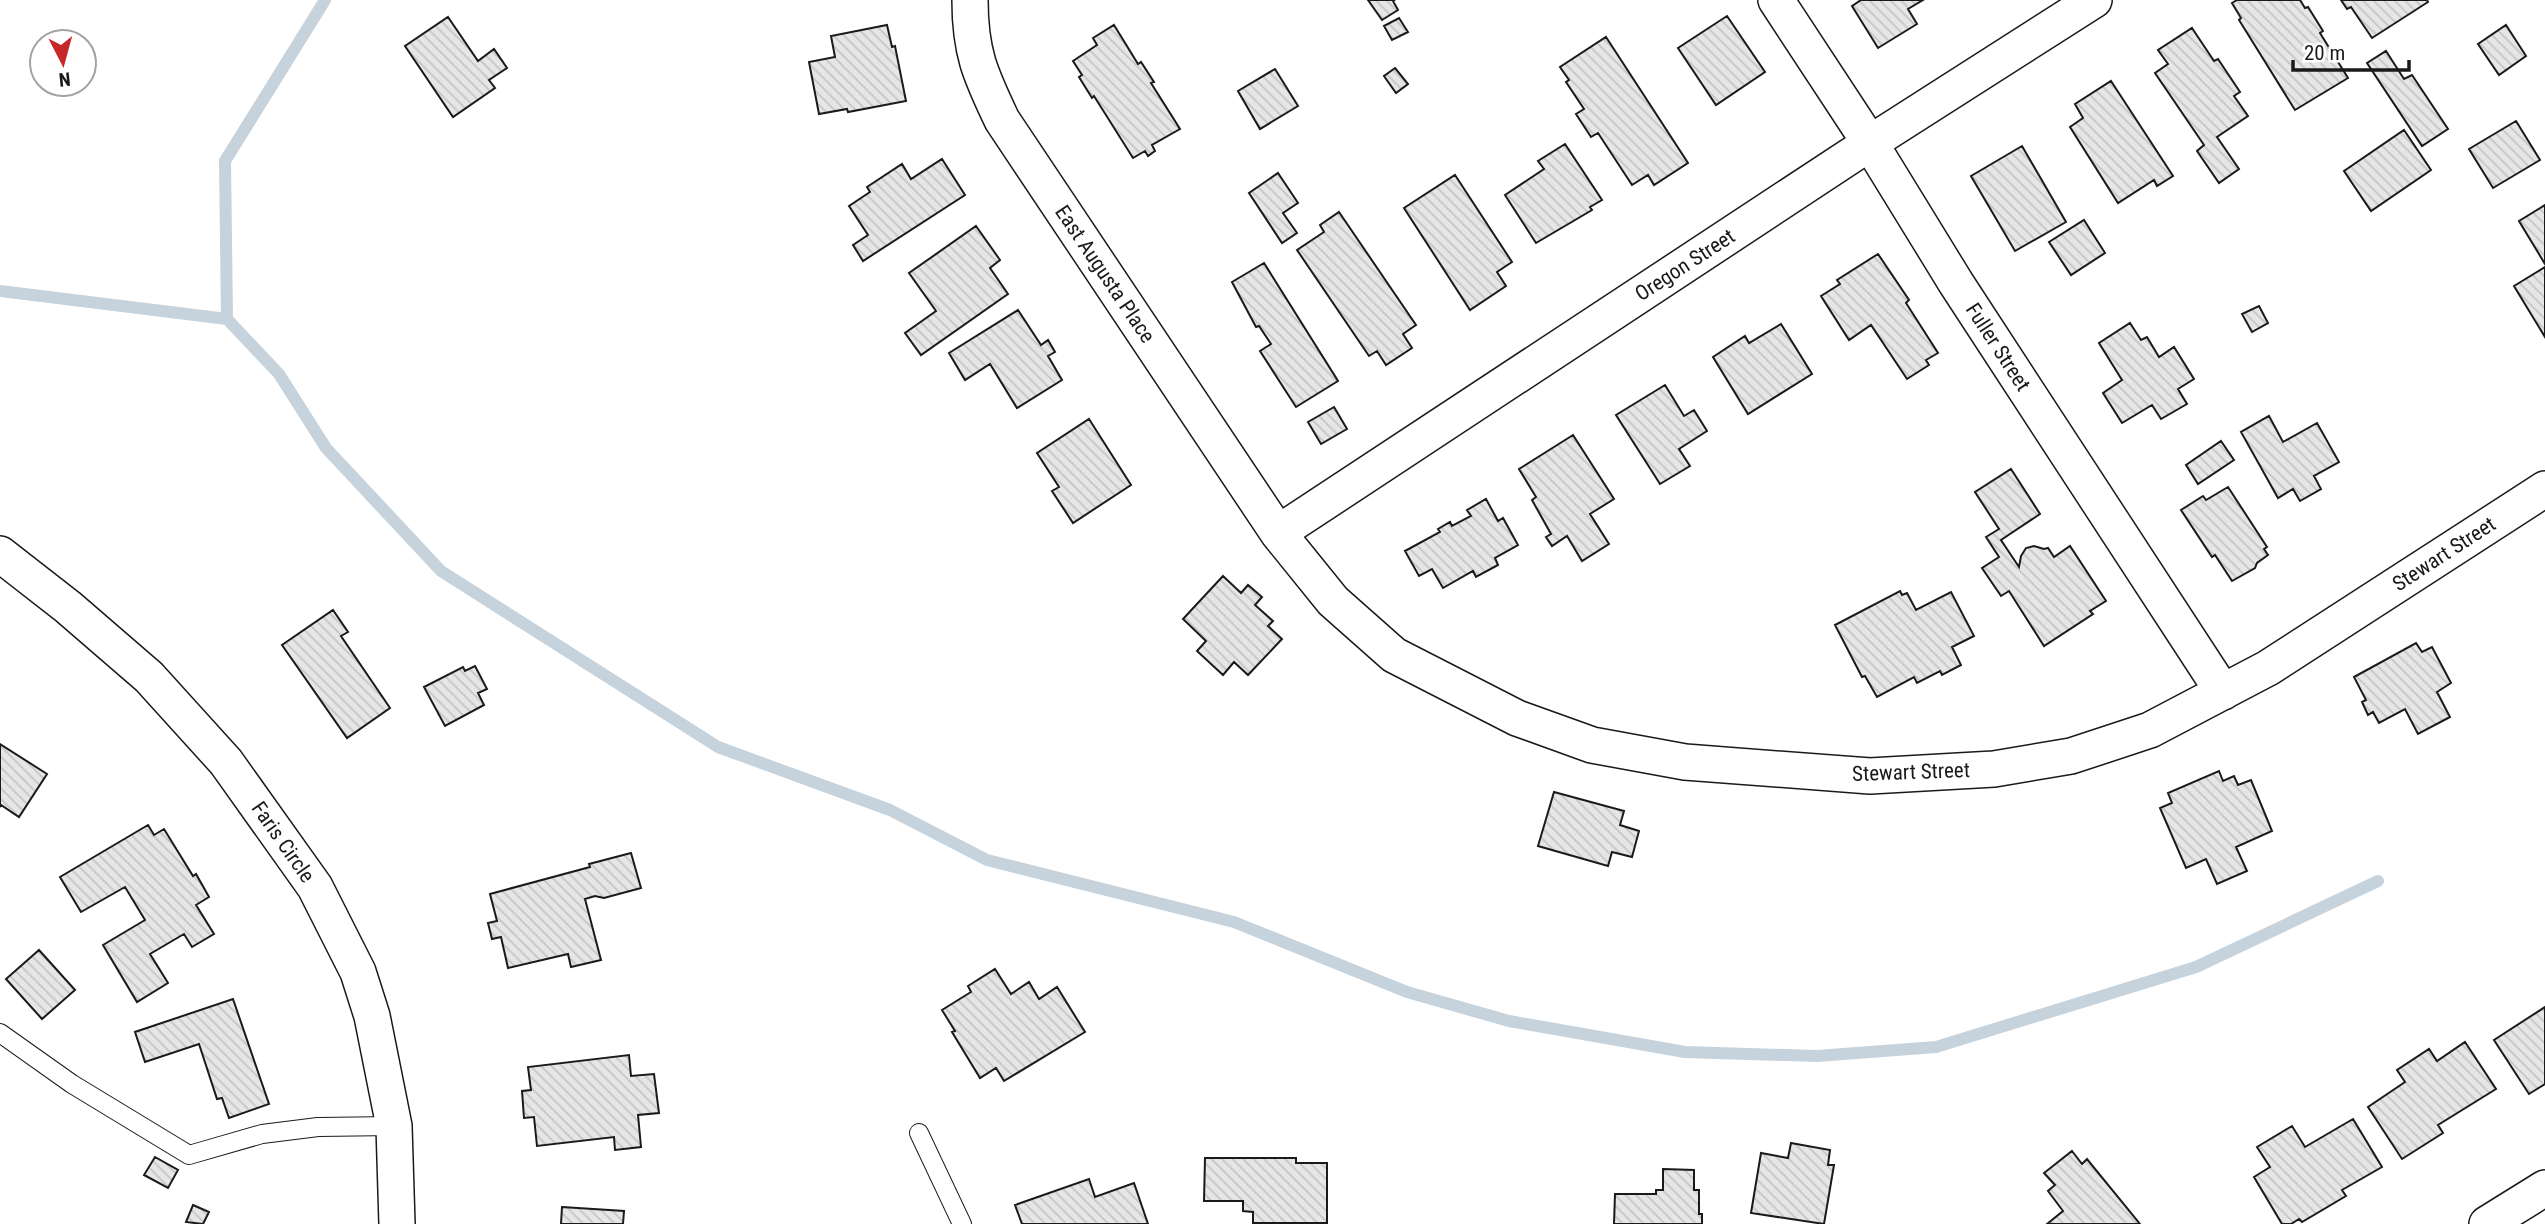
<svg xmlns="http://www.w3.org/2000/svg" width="2545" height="1224" font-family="'Roboto Condensed',sans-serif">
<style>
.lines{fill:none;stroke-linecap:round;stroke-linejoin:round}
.stream{stroke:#c6d2dc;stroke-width:12}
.building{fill:url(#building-back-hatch);stroke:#1a1a1a;stroke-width:2}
.lane-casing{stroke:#1a1a1a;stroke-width:20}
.street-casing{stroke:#1a1a1a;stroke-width:38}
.lane{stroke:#fff;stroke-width:18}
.street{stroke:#fff;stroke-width:35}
.labels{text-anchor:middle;stroke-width:5;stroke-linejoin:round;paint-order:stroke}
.street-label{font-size:21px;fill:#1a1a1a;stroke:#fff}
</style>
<defs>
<pattern id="building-back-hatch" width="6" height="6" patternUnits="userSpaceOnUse" patternTransform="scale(1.75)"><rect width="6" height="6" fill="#e6e6e6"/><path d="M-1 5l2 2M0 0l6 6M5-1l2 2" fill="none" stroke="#c5c5c5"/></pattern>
</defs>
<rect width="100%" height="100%" fill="#fff"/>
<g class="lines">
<path class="stream" d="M0 291 227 319 279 374 326 448 441 571 718 747 890 810 987 860 1234 922 1407 992 1509 1021 1685 1052 1817 1056 1936 1047 2196 967 2378 881
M227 319 225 161 325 0"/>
</g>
<path class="building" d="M1368 0H1395L1393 1 1398 10 1382 20Z
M1861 0H1860H1923L1908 9 1917 24 1878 48 1852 6Z
M2237 0H2300L2305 8 2308 7 2323 31 2320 33 2348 78 2295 110 2239 20 2241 18 2232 3Z
M2341 0H2427L2428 2 2372 38 2351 7 2347 9Z
M1727 16 1765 72 1716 105 1678 48Z
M448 17 478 61 494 49 507 68 489 80 495 88 453 117 405 46Z
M1399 18 1408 32 1392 40 1384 26Z
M887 25 892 47 895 46 906 101 848 112 847 109 819 114 809 62 835 57 831 36Z
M1114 25 1138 64 1141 62 1154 82 1151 83 1180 129 1152 145 1155 151 1148 156 1145 151 1133 158 1094 96 1092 98 1079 77 1082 75 1073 61 1097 45 1093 38Z
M2506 25 2526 56 2499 75 2478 44Z
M2192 28 2214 61 2218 59 2240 92 2234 96 2248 116 2217 137 2239 169 2219 183 2197 151 2204 145 2155 73 2168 64 2158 50Z
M1606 37 1688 163 1654 185 1648 175 1632 185 1598 133 1591 137 1576 114 1584 109 1566 82 1569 80 1560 67Z
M2386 51 2404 79 2412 75 2448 129 2422 146 2367 63Z
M1395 68 1408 84 1396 93 1384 76Z
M1275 69 1298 106 1260 129 1238 91Z
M2111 81 2173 176 2157 186 2154 180 2118 203 2070 127 2083 118 2075 104Z
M2516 121 2540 160 2493 188 2469 149Z
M2404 130 2431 170 2371 211 2344 171Z
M1565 144 1602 200 1590 207 1592 210 1536 243 1505 195 1544 169 1538 161Z
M2022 146 2066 222 2015 251 1971 176Z
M942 159 965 195 863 261 853 245 868 235 849 206 870 192 867 187 902 164 911 179Z
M1278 173 1298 203 1283 213 1297 233 1282 243 1249 193Z
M1455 175 1512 262 1497 272 1506 286 1470 310 1404 208Z
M2545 205V264L2519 221Z
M1339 212 1416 325 1403 334 1412 348 1386 365 1377 351 1369 356 1297 250 1324 232 1320 225Z
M2084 220 2105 253 2071 275 2049 242Z
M976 226 1000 260 990 268 1008 294 921 355 905 333 936 311 909 273Z
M1878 254 1909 300 1906 303 1938 353 1926 360 1929 365 1907 379 1871 325 1849 340 1821 296 1840 284 1837 280Z
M1264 263 1338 381 1296 407 1260 351 1271 344 1259 326 1256 327 1232 282Z
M2545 267V337L2514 286Z
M2259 306 2268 323 2252 332 2242 314Z
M1018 310 1041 345 1048 340 1055 352 1048 356 1062 380 1017 408 990 364 965 380 949 353Z
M2130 323 2141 340 2147 337 2159 357 2174 347 2194 379 2178 389 2187 404 2161 419 2152 405 2122 423 2103 393 2122 380 2099 343Z
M1781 324 1812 374 1748 414 1713 357 1745 336 1749 343Z
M1665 385 1684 416 1694 410 1707 431 1679 449 1690 466 1660 484 1616 415Z
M1334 407 1347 429 1321 444 1308 422Z
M2269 416 2283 442 2317 423 2339 462 2314 476 2321 489 2300 501 2293 489 2278 498 2241 432Z
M1089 419 1131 485 1073 523 1052 491 1059 487 1037 453Z
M1573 435 1614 499 1590 514 1609 544 1582 561 1567 536 1552 546 1546 537 1551 534 1532 500 1536 497 1519 469Z
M2221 441 2234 460 2198 484 2186 465Z
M2011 469 2040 514 2001 540 2019 567 2021 556 2026 548 2034 546 2044 549 2048 548 2054 557 2070 546 2106 601 2090 611 2093 614 2044 646 2009 591 2001 596 1982 568 1999 557 1986 537 1999 529 1975 492Z
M2228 487 2267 547 2264 549 2268 555 2257 563 2255 568 2232 581 2215 555 2212 557 2181 510 2203 496 2206 500Z
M1486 499 1498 521 1503 518 1518 545 1495 558 1498 565 1476 577 1473 571 1443 588 1432 569 1419 576 1405 551 1440 532 1438 529 1450 522 1452 526 1471 516 1467 510Z
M1223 576 1241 593 1248 585 1262 597 1255 605 1273 621 1268 626 1282 639 1248 675 1234 662 1223 675 1197 651 1206 641 1183 619Z
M1900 591 1902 595 1907 593 1916 610 1951 592 1974 636 1952 647 1961 665 1942 675 1940 671 1917 683 1914 677 1877 697 1865 676 1862 677 1835 625Z
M333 610 348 632 341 636 390 708 347 738 282 645Z
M2416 643 2422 652 2432 647 2451 683 2437 692 2450 717 2418 734 2405 709 2379 723 2373 712 2368 715 2362 702 2366 700 2354 677Z
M475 666 487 689 478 693 484 705 445 726 424 687 463 667 465 671Z
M0 744 47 774 19 817 1 805 0 807Z
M2219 771 2223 781 2234 776 2238 785 2251 780 2272 831 2236 847 2247 871 2217 884 2206 859 2186 868 2160 808 2172 803 2168 793Z
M1554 792 1624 811 1620 825 1639 831 1632 857 1612 852 1608 866 1538 846Z
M148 825 154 835 164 829 193 876 196 874 209 897 196 905 214 934 192 947 184 934 150 954 168 983 137 1002 103 945 145 920 125 887 81 912 60 877Z
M631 853 641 888 604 898 595 896 585 899 601 960 571 967 568 954 508 968 501 937 492 939 488 923 497 921 490 894 590 867 589 864Z
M39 950 75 990 42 1019 6 979Z
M995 969 1011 994 1029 982 1039 999 1057 987 1085 1032 1004 1081 996 1068 980 1078 952 1032 955 1031 942 1010 971 992 968 986Z
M233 999 269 1104 229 1118 222 1098 217 1099 199 1044 145 1062 135 1032Z
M2545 1007V1084L2529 1094 2494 1040Z
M2465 1042 2496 1089 2438 1125 2443 1133 2402 1159 2368 1107 2405 1082 2397 1070 2429 1049 2437 1061Z
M629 1055 631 1076 654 1074 659 1113 638 1115 641 1147 615 1150 614 1137 537 1146 534 1117 524 1118 522 1091 531 1090 528 1067Z
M2353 1119 2382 1167 2342 1190 2346 1196 2302 1222 2299 1219 2291 1224H2282L2254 1177 2270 1167 2257 1147 2292 1126 2305 1147Z
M1791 1143 1830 1150 1828 1165H1834L1824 1224 1751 1213 1761 1153 1788 1158Z
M2072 1151 2082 1164 2087 1159 2140 1224H2047L2063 1211 2048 1191 2055 1185 2044 1173Z
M155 1157 178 1170 168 1188 144 1175Z
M1205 1158H1296V1163H1327V1223H1253V1212L1243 1211V1201H1204Z
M1663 1169 1694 1170V1190H1699V1214H1702V1224H1614L1615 1194H1656V1190H1663Z
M1089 1179 1095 1197 1134 1183 1148 1224H1022L1015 1205Z
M193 1205 209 1212 203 1224 186 1222Z
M562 1207 624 1211 623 1224H561Z"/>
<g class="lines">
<g class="lane-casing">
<path id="lane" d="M0 1033 72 1084 189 1155 262 1134 318 1127 394 1126
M919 1133 962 1224"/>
</g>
<g class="street-casing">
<path id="street" d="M970 0C970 52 980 74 1002 120L1278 533 1333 601 1394 655 1517 718 1592 745 1685 762 1870 776 1994 769 2071 756 2150 730 2268 668 2545 489
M1776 0 1870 143 1956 283 2223 692
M1278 533 1870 143 2094 0
M0 554 68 607 149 677 226 762 315 887 358 972 372 1016 394 1126 397 1224
M2487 1224 2545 1188"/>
</g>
<use href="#lane" class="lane"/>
<use href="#street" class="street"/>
</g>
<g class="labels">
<g class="street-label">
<text transform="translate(1685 265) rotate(-33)" y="7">Oregon Street</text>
<text transform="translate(1105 274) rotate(56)" y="7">East Augusta Place</text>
<text transform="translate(1998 347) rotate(57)" y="7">Fuller Street</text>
<text transform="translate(2444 554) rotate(-33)" y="7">Stewart Street</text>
<text transform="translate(1911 772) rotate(-2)" y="7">Stewart Street</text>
<text transform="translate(283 842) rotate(55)" y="7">Faris Circle</text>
</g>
</g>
<g transform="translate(63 63) rotate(174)"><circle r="33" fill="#ffffff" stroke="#a3a3a3" stroke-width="2"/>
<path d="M0-5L12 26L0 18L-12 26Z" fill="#c62828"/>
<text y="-10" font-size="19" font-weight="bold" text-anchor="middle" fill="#1a1a1a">N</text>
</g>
<path d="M2293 60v10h116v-10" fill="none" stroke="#1a1a1a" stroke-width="3.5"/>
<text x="2304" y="60" font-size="21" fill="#1a1a1a" stroke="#ffffff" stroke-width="5" paint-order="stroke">20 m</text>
</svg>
